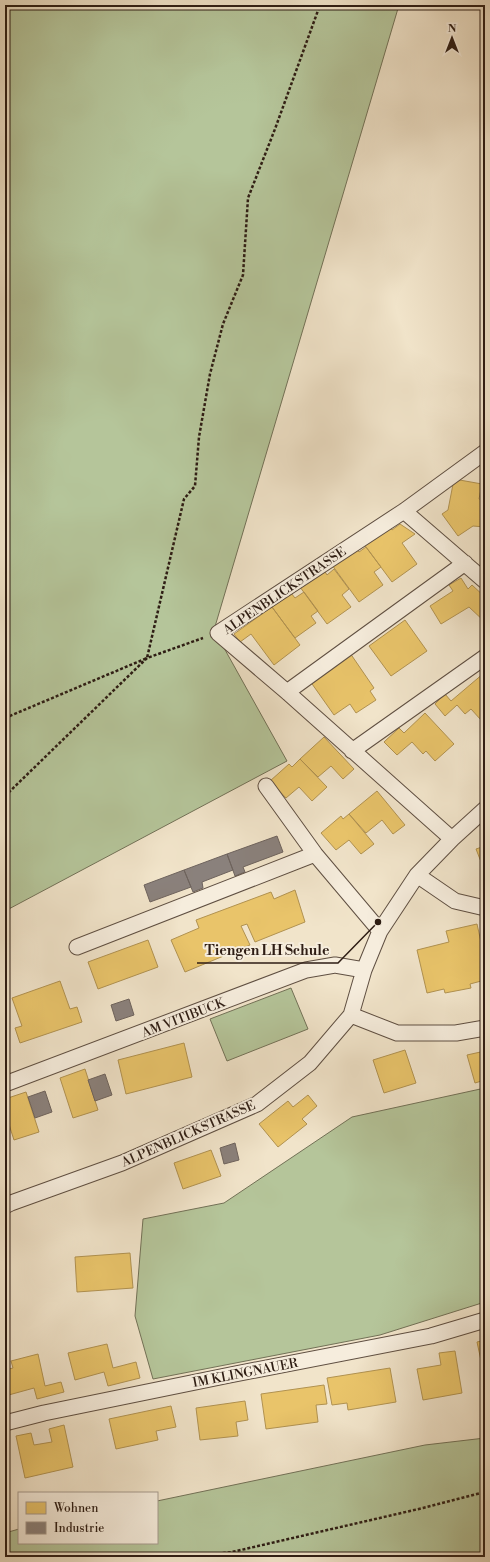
<svg xmlns="http://www.w3.org/2000/svg" width="490" height="1562" font-family="'Libre Bodoni',serif">
<style>
.green{fill:#b5c59a;stroke:#727157}
.homes{fill:#e9c46a;stroke:#b19250}
.industry{fill:#8a817c;stroke:#6e635d}
.lines{fill:none;stroke-linecap:round;stroke-linejoin:round}
.minor-casing{stroke:#5f4f42;stroke-width:17}
.path{stroke:#2e1d14;stroke-width:2.5;stroke-dasharray:3 2;stroke-linecap:butt}
.minor{stroke:#f6eddd;stroke-width:15}
.labels{text-anchor:middle;stroke-width:4;stroke-linejoin:round;paint-order:stroke}
.street-label{font-size:13px;fill:#2e1d14;stroke:#f6eddd}
.leader{fill:none;stroke:#2e1d14;stroke-width:1.5}
.callout-dot{fill:#2e1d14;stroke:#f6eddd;stroke-width:1.5}
.callout-label{font-size:14px;text-anchor:middle;font-weight:bold;fill:#2e1d14;stroke:#f6eddd;stroke-width:4;stroke-linejoin:round;paint-order:stroke}
</style>
<rect width="100%" height="100%" fill="#f1e4ca"/>
<filter id="stains"><feTurbulence type="fractalNoise" baseFrequency=".005" numOctaves="4"/><feColorMatrix values="0 0 0 0 .2 0 0 0 0 .09 0 0 0 0 .02 0 0 0 .5 -.17"/></filter>
<radialGradient id="worn" r=".72"><stop offset=".6" stop-color="#630" stop-opacity="0"/><stop offset="1" stop-color="#630" stop-opacity=".3"/></radialGradient>
<path class="green" d="M5 5H399L214 630 287 761 5 911Z
M291 988 308 1029 227 1061 210 1019Z
M485 1088V1302L380 1335 153 1379 135 1316 143 1219 224 1203 352 1117Z
M485 1438V1557H5V1533L19 1529V1543H157V1501L425 1445Z"/>
<path class="homes" d="M454 479 482 484 479 499 485 500V527L473 526 458 536 442 514 448 510Z
M400 524 415 534 402 543 417 564 392 582 363 543 390 527 392 530Z
M366 547 381 567 374 572 383 585 359 602 332 565 356 548 359 552Z
M334 569 349 589 342 595 351 607 327 624 300 587 324 570 327 575Z
M461 578 468 589 472 585 485 597V622L469 607 441 624 430 606 453 591 449 585Z
M304 592 318 611 311 616 316 623 295 638 272 607 291 593 295 598Z
M272 607 300 645 274 665 251 634 240 642 234 634Z
M405 620 427 651 391 676 369 646Z
M350 653 374 688 370 691 376 700 356 713 350 704 334 715 310 681Z
M484 673 485 717 481 720 471 709 465 714 457 705 445 716 435 704 445 694 451 701Z
M425 713 454 744 435 761 426 751 423 754 412 742 397 755 384 742 399 728 404 733Z
M324 737 354 769 343 779 331 766 318 777 300 759Z
M300 759 327 787 312 801 299 787 286 798 270 781 289 764 292 767Z
M377 791 405 825 393 834 382 820 366 833 349 814Z
M349 814 374 844 361 854 349 840 336 850 321 833 341 816 343 819Z
M485 846V872L476 849Z
M295 890 305 922 255 942 247 924 241 926 250 945 185 972 171 940 199 928 196 920 271 892 274 899Z
M477 924 485 960V980L470 984 471 988 445 993 444 989 427 993 417 950 449 942 446 931Z
M148 940 158 967 98 989 88 962Z
M60 981 70 1009 77 1007 82 1022 20 1043 15 1028 22 1026 12 998Z
M184 1043 192 1077 126 1094 118 1060Z
M405 1050 416 1083 384 1093 373 1060Z
M485 1051V1080L475 1083 467 1055Z
M85 1069 98 1110 73 1118 60 1078Z
M26 1092 39 1132 14 1140 5 1112V1099Z
M308 1095 317 1106 302 1119 307 1124 278 1147 259 1124 288 1101 293 1107Z
M211 1150 221 1176 183 1189 174 1163Z
M130 1253 133 1288 77 1292 75 1257Z
M485 1340V1379L477 1342Z
M107 1344 113 1368 136 1362 140 1378 108 1386 104 1372 75 1380 68 1353Z
M455 1351 462 1393 423 1400 417 1369 441 1365 439 1353Z
M38 1354 45 1386 61 1382 64 1392 37 1399 34 1388 5 1396V1370L13 1368 11 1361Z
M390 1368 396 1402 348 1410 347 1403 332 1405 327 1378Z
M324 1385 327 1404 316 1405 318 1422 266 1429 261 1394Z
M245 1401 248 1420 236 1422 238 1436 200 1440 196 1408Z
M171 1406 176 1427 156 1431 158 1440 116 1449 109 1419Z
M64 1425 73 1467 25 1478 16 1436 31 1433 34 1445 52 1442 49 1429Z"/>
<path class="industry" d="M277 836 283 852 243 867 245 872 235 876 227 854Z
M227 854 233 870 202 882 203 888 193 892 184 870Z
M184 870 191 887 150 902 144 885Z
M129 999 134 1015 116 1021 111 1005Z
M105 1074 112 1095 95 1101 88 1080Z
M45 1091 52 1112 35 1118 28 1097Z
M235 1143 239 1160 224 1164 220 1148Z"/>
<g class="lines">
<g class="minor-casing">
<path id="minor" d="M404 511 485 581
M287 692 465 563
M352 751 485 657
M266 786 315 854 380 931
M452 839 287 692 218 633 404 511 485 452
M417 875 455 901 485 908
M77 947 315 854
M351 1015 397 1033H456L485 1028
M5 1084 306 970 335 965 364 970
M5 1206 11 1203 122 1163 257 1104 310 1063 351 1015 364 970 380 931 417 875 452 839 485 809
M5 1423 44 1413 230 1375 431 1336 485 1320"/>
</g>
<path class="path" d="M5 718 147 658 184 499 195 486 199 437 210 374 223 324 243 275 248 198 275 129 320 5
M5 796 147 658 203 638
M188 1557 232 1552 423 1508 485 1492"/>
<use href="#minor" class="minor"/>
</g>
<g class="labels">
<g class="street-label">
<text transform="translate(284 590) rotate(-34)" y="5">ALPENBLICKSTRASSE</text>
<text transform="translate(183 1017) rotate(-21)" y="5">AM VITIBUCK</text>
<text transform="translate(188 1133) rotate(-24)" y="5">ALPENBLICKSTRASSE</text>
<text transform="translate(245 1372) rotate(-11)" y="5">IM KLINGNAUER</text>
</g>
</g>
<path class="leader" d="M378 922L338 963H197"/>
<circle class="callout-dot" cx="378" cy="922" r="4"/>
<g class="callout-label">
<text x="267" y="955">Tiengen LH Schule</text>
</g>
<rect width="490" height="1562" fill="none" stroke="#f1e4ca" stroke-width="20"/>
<rect x="6" y="6" width="478" height="1550" fill="none" stroke="#2e1d14" stroke-width="2"/>
<rect x="10" y="10" width="470" height="1542" fill="none" stroke="#2e1d14"/>
<rect x="18" y="1492" width="140" height="52" fill="#f6eddd" stroke="#a69a8d"/>
<rect x="26" y="1502" width="20" height="12" fill="#e9c46a" stroke="#a69a8d"/>
<text x="54" y="1512" font-size="12" fill="#2e1d14">Wohnen</text>
<rect x="26" y="1522" width="20" height="12" fill="#8a817c" stroke="#a69a8d"/>
<text x="54" y="1532" font-size="12" fill="#2e1d14">Industrie</text>
<g transform="translate(452 38)" stroke="#f6eddd" stroke-width="3" paint-order="stroke">
<path d="M0-3L7 15L0 10L-7 15Z" fill="#2e1d14"/>
<text y="-6" font-size="11" font-weight="bold" text-anchor="middle" fill="#2e1d14">N</text>
</g>
<rect width="100%" height="100%" filter="url(#stains)"/>
<rect width="100%" height="100%" fill="url(#worn)"/>
</svg>
